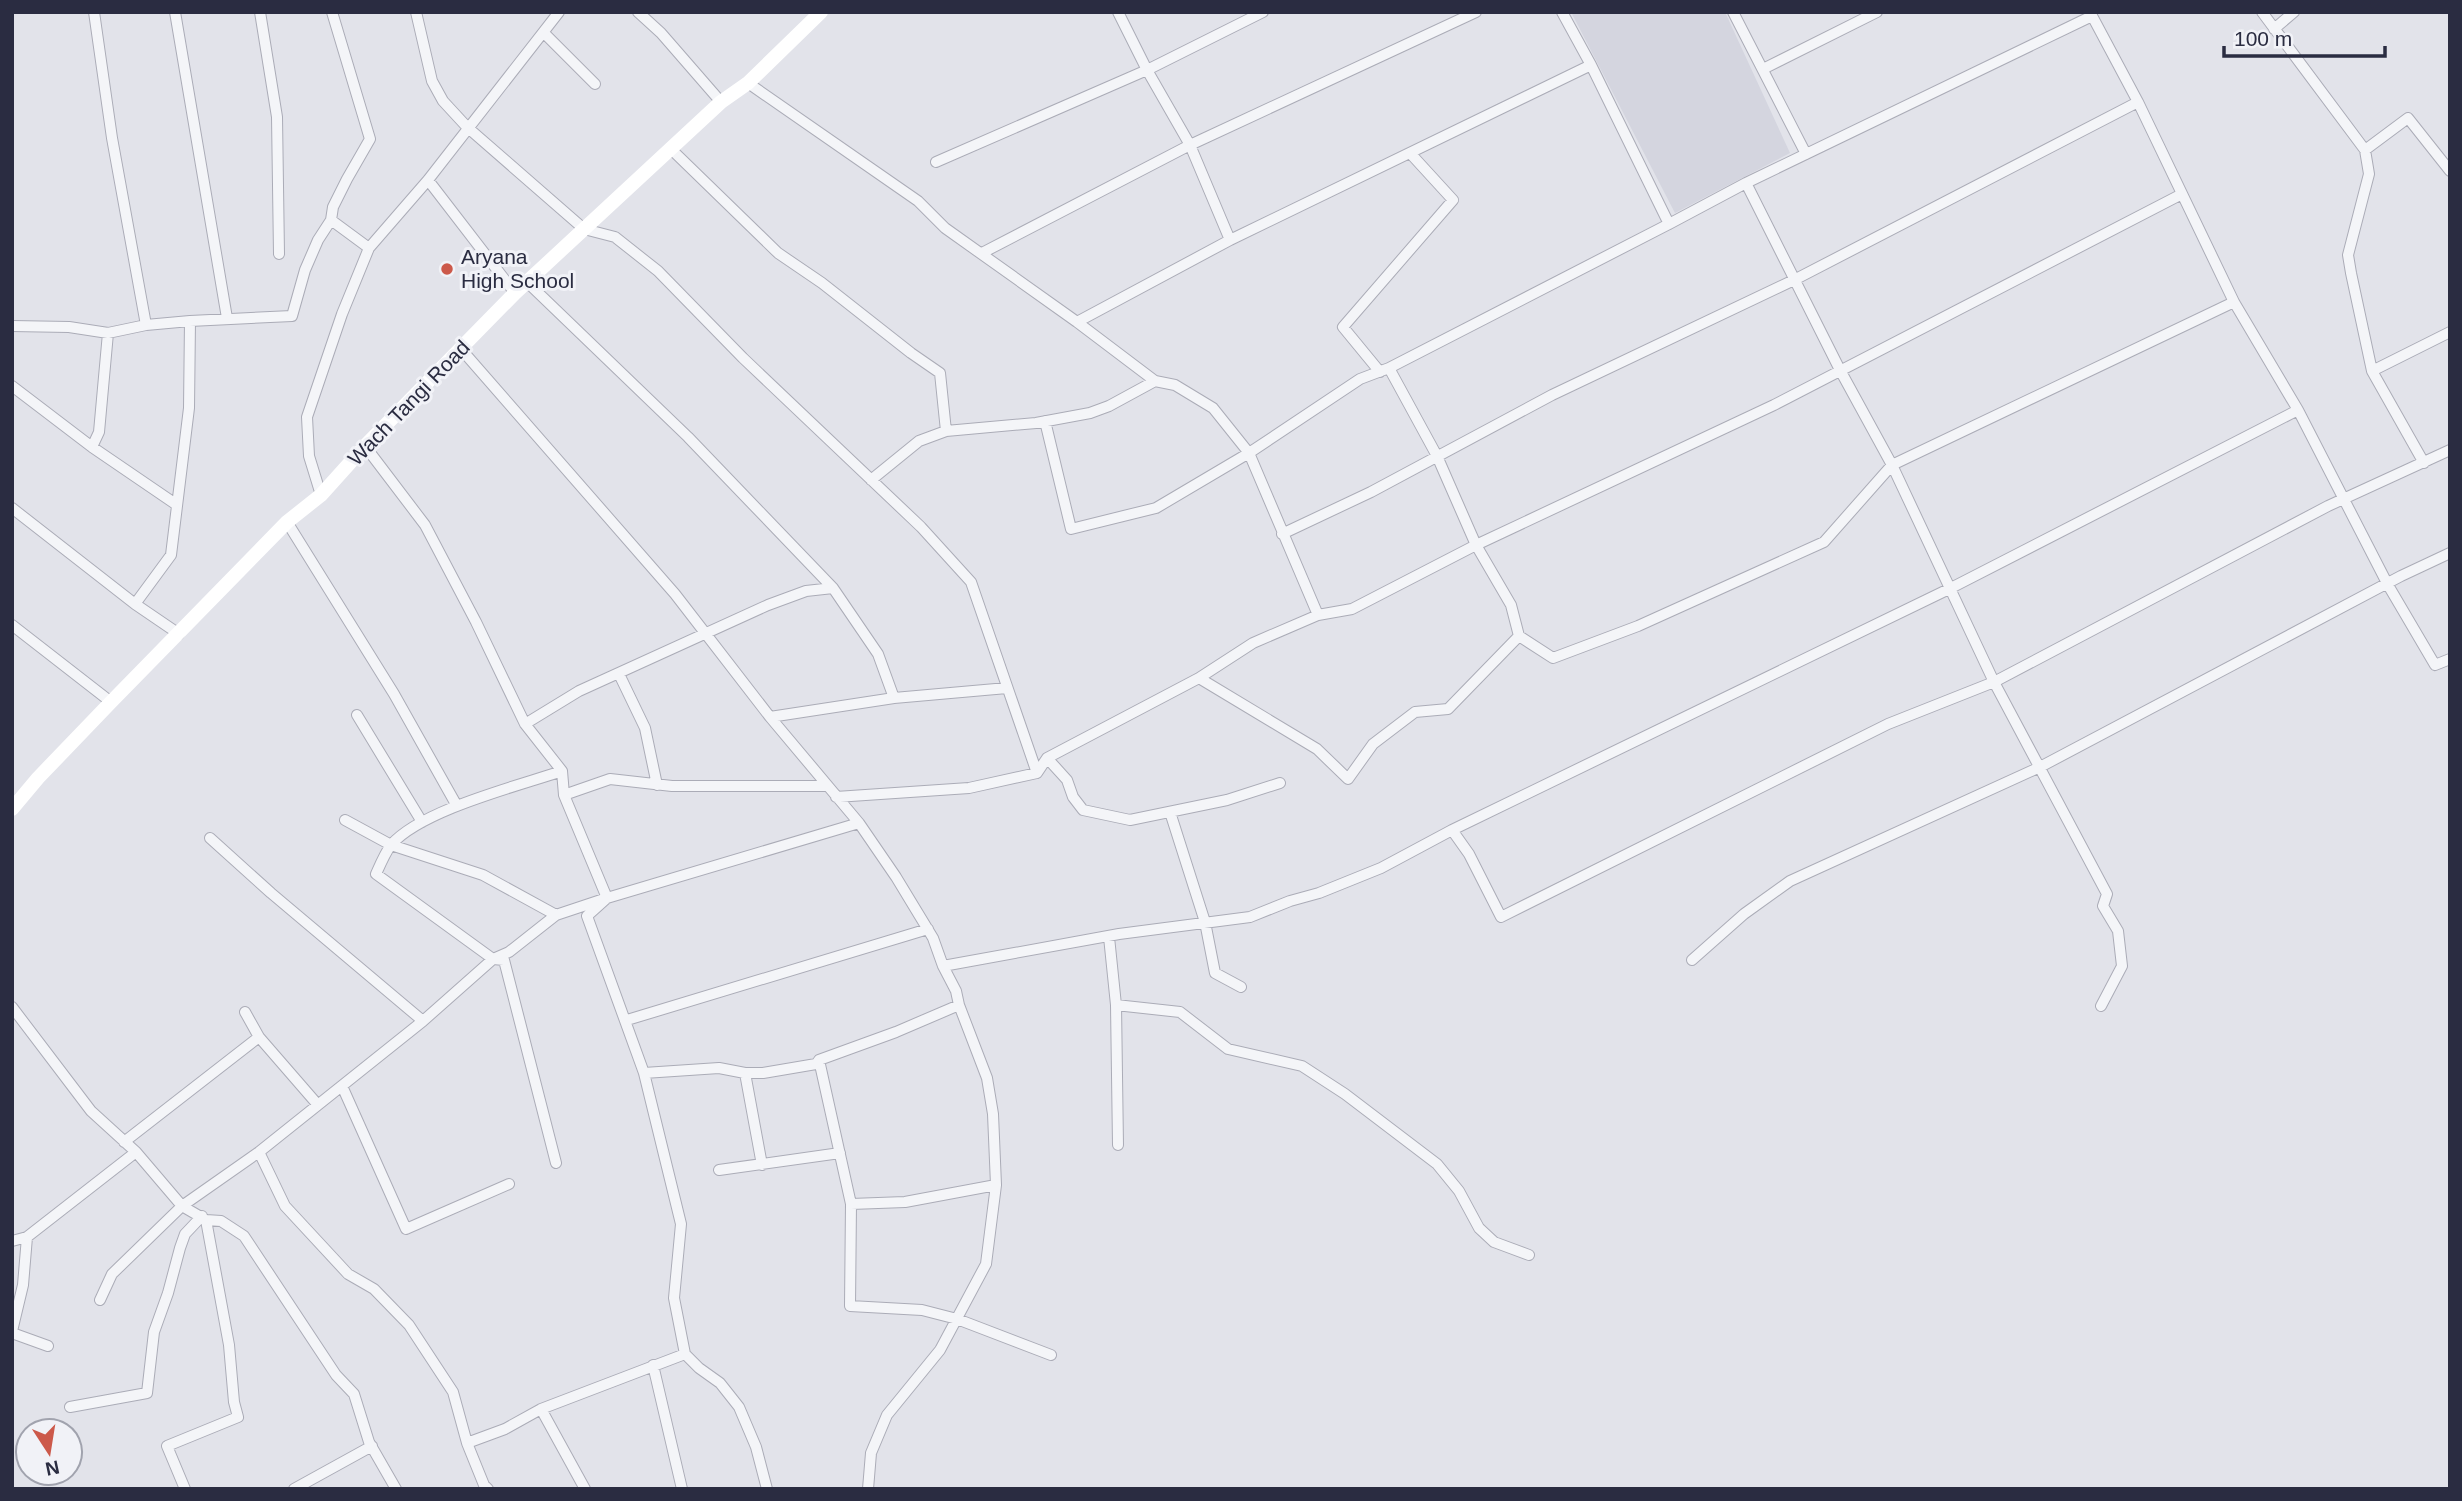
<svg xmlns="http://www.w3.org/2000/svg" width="2462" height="1501" font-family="Helvetica,sans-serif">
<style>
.built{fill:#d4d5df}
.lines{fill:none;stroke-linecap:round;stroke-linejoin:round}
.minor-casing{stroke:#abacb7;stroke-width:12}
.minor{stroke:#f4f5f8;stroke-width:10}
.secondary{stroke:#fff;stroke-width:14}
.poi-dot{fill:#cc594a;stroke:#f1f2f7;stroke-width:2.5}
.labels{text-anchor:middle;stroke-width:6;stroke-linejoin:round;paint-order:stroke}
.poi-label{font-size:21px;fill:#2a2c41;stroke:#f1f2f7;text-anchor:start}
.street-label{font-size:21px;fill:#2a2c41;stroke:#f1f2f7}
</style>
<rect width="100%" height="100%" fill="#e2e3ea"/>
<path class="built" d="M1571 12H1725L1790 153 1675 213Z"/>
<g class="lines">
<g class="minor-casing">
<path id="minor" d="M94 12 112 138 146 325
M175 12 227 318
M260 12 277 117 279 254
M416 12 432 81 443 101 467 127 584 229 615 237 658 271 743 358 921 527 971 582 1037 773
M638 12 661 33 721 102
M1118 12 1147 70 1190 145 1230 240
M1562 12 1591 65 1669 224 1746 183 2092 16
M1733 12 1806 154
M2090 12 2138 102 2234 302 2298 410 2388 585 2435 665 2450 659
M2262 12 2365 150 2369 174 2348 255 2351 273 2372 371 2424 463
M2274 29 2294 12
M544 33 595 84
M1763 69 1877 12
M748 83 918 201 945 228 1077 322 1155 381 1175 385 1213 408 1249 453 1318 615
M671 149 778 253 822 283 911 353 940 373 946 431
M2365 150 2408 118 2450 171
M936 162 1147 70 1263 12
M428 180 515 293
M1746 183 1840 370 1892 465 1994 682 2107 894 2103 906 2118 931 2122 966 2101 1006
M331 220 369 248
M982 253 1190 145 1476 12
M528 283 688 437 833 588 878 654 894 698
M1077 322 1230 240 1591 65
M12 326 69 327 108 333 146 325 190 321 292 316 305 270 318 240 331 220 333 207 347 179 370 139 332 12
M461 349 675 594 770 717 859 823 896 877 933 938 943 966 956 991 959 1005 987 1078 993 1114 996 1185 986 1264 940 1350 887 1415 871 1453 868 1489
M1389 368 1437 456 1476 545 1511 605 1519 636 1553 658 1638 626 1824 542 1892 465 2234 302
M2372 371 2450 332
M1380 372 1343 327 1453 200 1410 153
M12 386 92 447 177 505
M1045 421 1071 529 1156 508 1249 453 1360 379 1389 368 1669 224
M365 446 425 525 476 622 525 724 562 771 564 795 607 898 587 916 644 1073 681 1224 674 1298 685 1354 699 1368 720 1383 739 1407 756 1447 767 1489
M92 447 99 432 108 333
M871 480 919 441 946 431 1036 423 1090 413 1109 406 1155 381
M321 495 309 456 307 417 342 314 369 248 428 180 559 12
M12 508 135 604 179 634
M287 522 394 694 457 806
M1282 534 1371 492 1552 395 1794 280 2138 102
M135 604 171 555 189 408 190 321
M12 625 111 702
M619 674 645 728 657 785
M1199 678 1317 749 1348 779 1373 744 1415 712 1448 709 1519 636
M357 715 422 822
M770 717 894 698 1007 688
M525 724 579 691 768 605 806 591 833 588
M1047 758 1067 780 1073 797 1083 810 1130 820 1227 800 1280 783
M564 795 610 779 672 786H828
M836 797 969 788 1037 773 1047 758 1199 678 1253 643 1318 615 1352 609 1476 545 1774 405 2182 194
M1170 812 1205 922 1215 973 1241 987
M345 820 391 845 483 875 556 915
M1452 830 1469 854 1501 917 1888 724 1994 682 2328 506 2450 450
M210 838 271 893 423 1021
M1109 937 1116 1005 1118 1145
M1692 960 1744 914 1790 881 2040 767 2401 576 2450 553
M943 966 1119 934 1250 917 1290 901 1319 893 1381 868 1452 830 1949 589 2298 410
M1116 1005 1180 1012 1228 1049 1302 1066 1345 1094 1437 1164 1459 1191 1479 1228 1494 1242 1529 1255
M12 1007 91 1111 136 1152 182 1206 206 1220 221 1221 244 1236 336 1375 354 1394 369 1442 396 1489
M245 1012 259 1037 318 1105
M627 1020 928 929
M819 1060 851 1204 850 1306 922 1310 957 1319 1051 1355
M644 1073 719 1068 745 1073H763L816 1064 819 1060 896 1032 959 1005
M745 1073 762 1165
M342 1086 406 1229 509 1184
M124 1142 259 1037
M259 1152 285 1206 348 1274 374 1289 409 1325 453 1392 467 1443 484 1485 488 1489
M556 1163 504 960 493 959 376 874C380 865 385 853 391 845 421 810 518 786 562 771
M719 1170 840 1153
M851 1204 905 1202 996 1185
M12 1241 27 1237 136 1152
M100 1300 112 1274 182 1206 259 1152 423 1021 493 959 509 952 556 915 607 898 859 823
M12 1331 23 1285 27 1237
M12 1333 48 1346
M653 1365 682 1489
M70 1407 147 1393 154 1332 168 1293 180 1248 185 1234 202 1216
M541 1409 585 1489
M467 1443 505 1429 541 1409 685 1354
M185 1489 167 1446 238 1417 234 1402 229 1345 206 1220
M294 1489 372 1446"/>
</g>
<use href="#minor" class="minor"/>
<path class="secondary" d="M12 809 38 778 111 702 287 522 321 495 365 446 515 293 721 102 748 83 821 12"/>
</g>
<circle class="poi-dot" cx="447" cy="269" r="7"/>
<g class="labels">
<g class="poi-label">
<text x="461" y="264">Aryana<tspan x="461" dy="24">High School</tspan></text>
</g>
<g class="street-label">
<text transform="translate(409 403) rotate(-46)" y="7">Wach Tangi Road</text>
</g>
</g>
<rect width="2462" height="1501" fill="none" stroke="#2a2c41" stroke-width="28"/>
<g transform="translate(49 1452) rotate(168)"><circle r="33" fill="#f1f2f7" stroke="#a1a3ae" stroke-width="2"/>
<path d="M0-5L12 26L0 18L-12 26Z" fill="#cc594a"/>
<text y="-10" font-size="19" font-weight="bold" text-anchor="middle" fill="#2a2c41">N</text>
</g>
<path d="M2224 46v10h161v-10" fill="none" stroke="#2a2c41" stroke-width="3.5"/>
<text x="2234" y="46" font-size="21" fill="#2a2c41" stroke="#f1f2f7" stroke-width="5" paint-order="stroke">100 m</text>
</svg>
